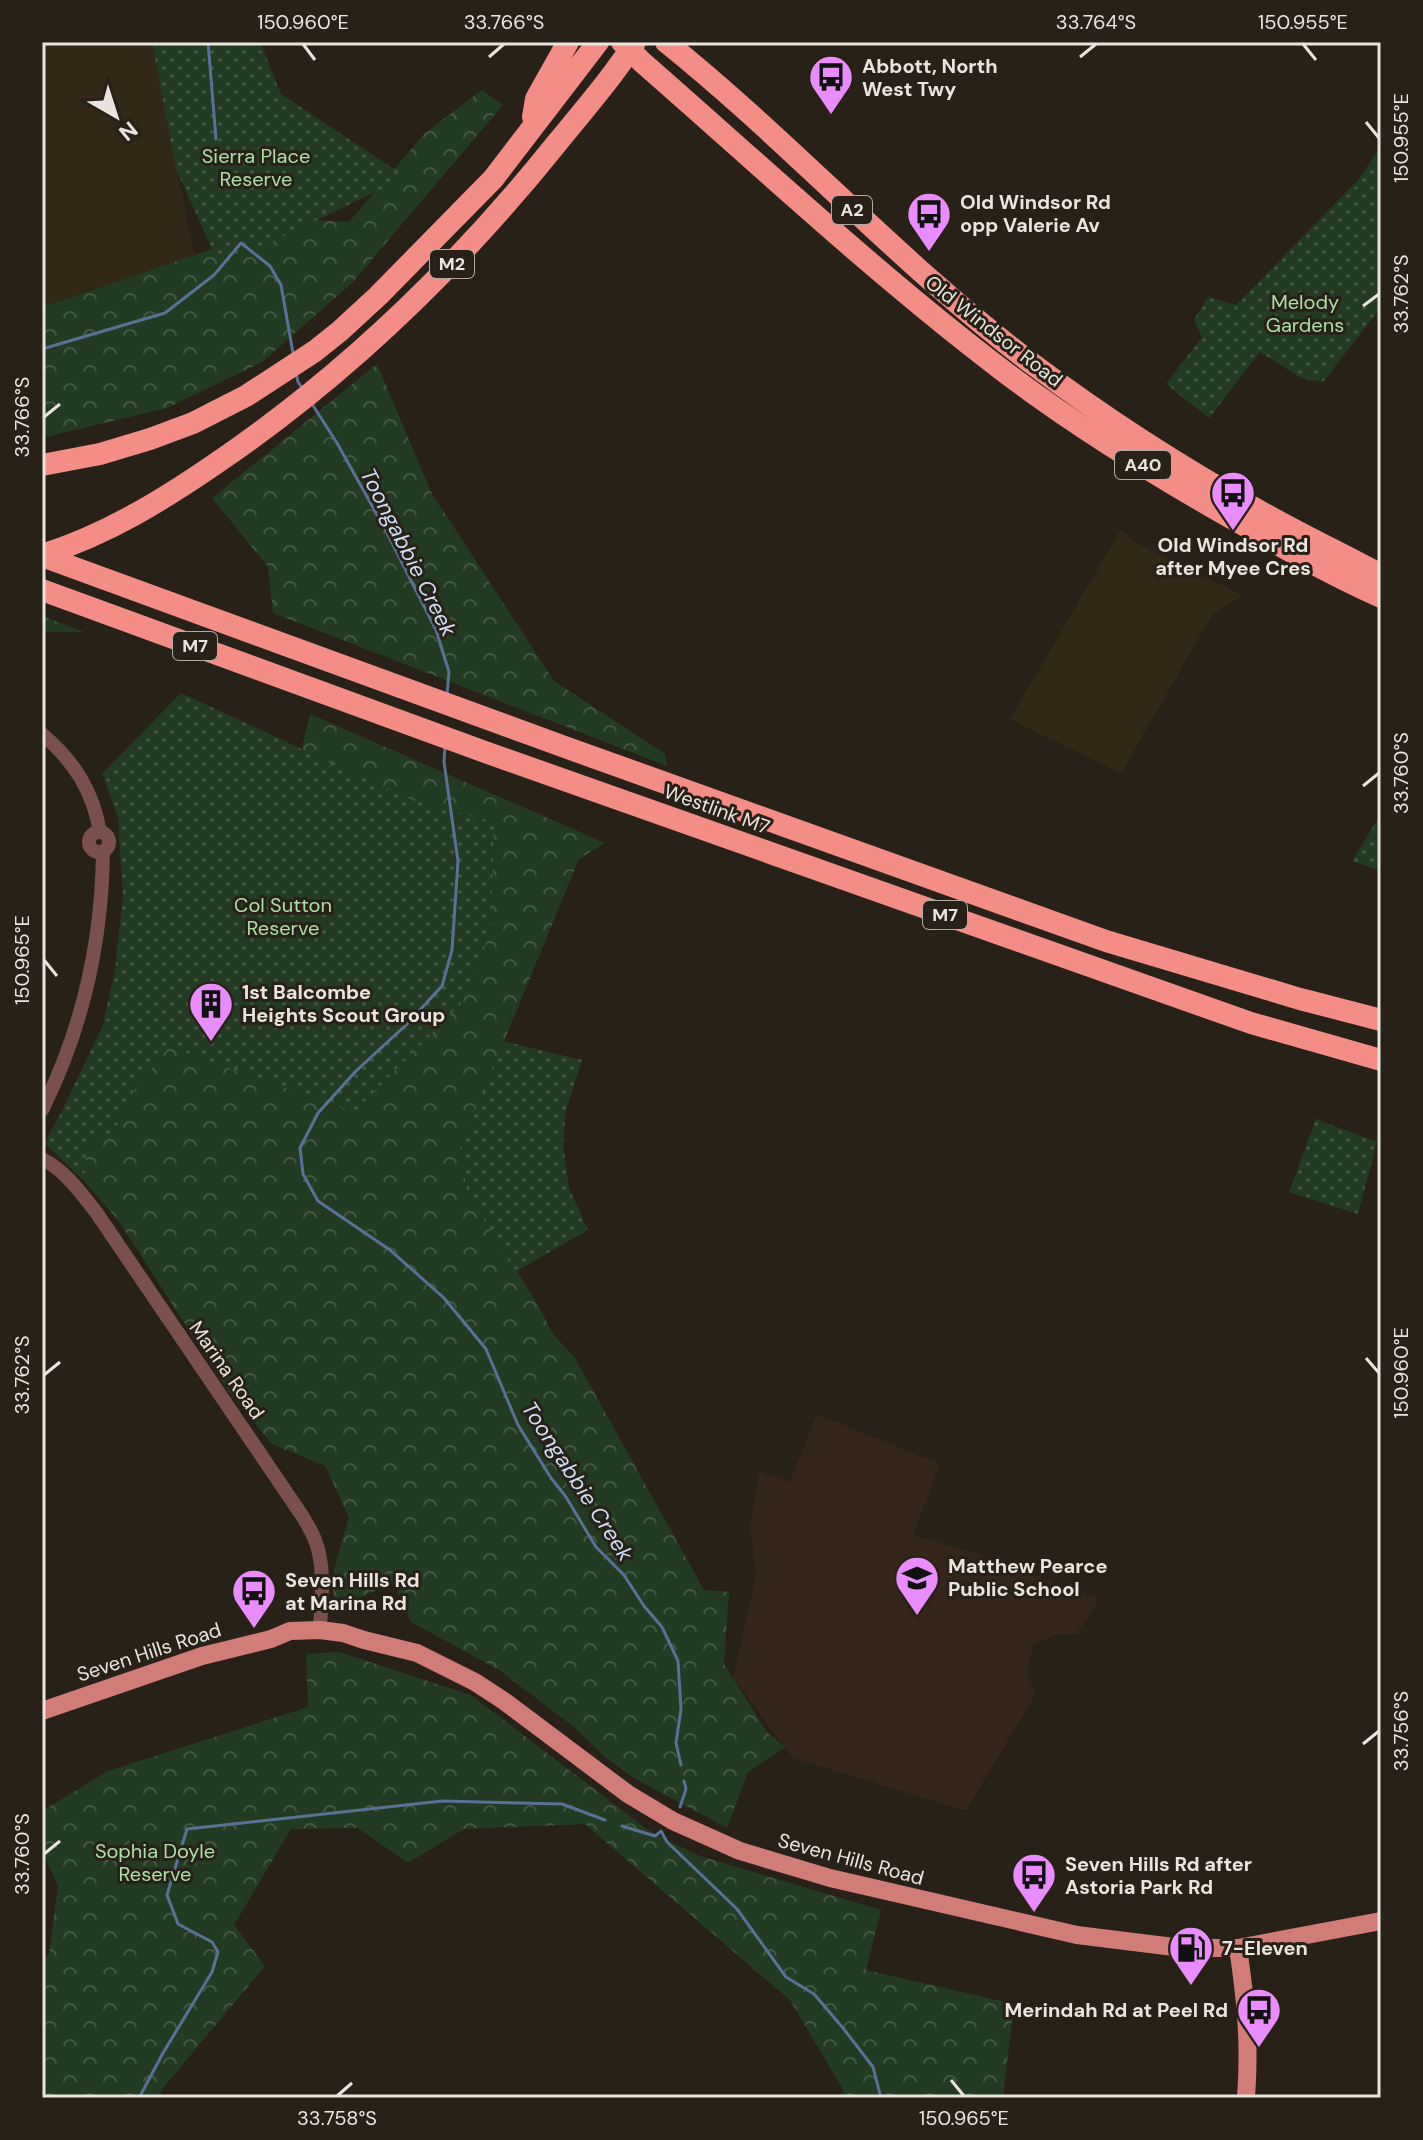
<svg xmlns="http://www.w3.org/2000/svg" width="1423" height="2140" font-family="'DM Sans',sans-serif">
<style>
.built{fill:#322818}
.education{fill:#34261a}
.forest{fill:url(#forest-crowns)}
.park{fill:url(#park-dots)}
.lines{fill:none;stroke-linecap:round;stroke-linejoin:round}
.stream{stroke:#587197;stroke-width:3}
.minor{stroke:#7a504d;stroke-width:14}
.major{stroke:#d17c76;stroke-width:18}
.highway{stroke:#f48d86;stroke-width:22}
.ticks{fill:none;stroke:#e9e5de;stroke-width:3}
.labels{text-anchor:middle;stroke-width:6;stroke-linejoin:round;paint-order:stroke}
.shield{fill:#282117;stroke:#afaaa2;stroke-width:2}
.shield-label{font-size:18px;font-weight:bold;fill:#e9e5de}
.poi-label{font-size:20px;font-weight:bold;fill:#e9e5de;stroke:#282117;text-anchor:start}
.park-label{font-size:20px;fill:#aae0a6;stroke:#282117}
.street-label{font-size:20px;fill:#e9e5de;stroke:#282117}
.water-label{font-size:22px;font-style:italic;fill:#cedef7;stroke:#282117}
.neatline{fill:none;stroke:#e9e5de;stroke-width:3}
.ticks-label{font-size:20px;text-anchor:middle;fill:#e9e5de}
</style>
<defs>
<pattern id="forest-crowns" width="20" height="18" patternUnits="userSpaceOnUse" patternTransform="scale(2)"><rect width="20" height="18" fill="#233b22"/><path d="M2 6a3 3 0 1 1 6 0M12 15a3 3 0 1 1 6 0" fill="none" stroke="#435742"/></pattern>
<pattern id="park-dots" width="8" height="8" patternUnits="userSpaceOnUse" patternTransform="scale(2)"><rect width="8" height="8" fill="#233b22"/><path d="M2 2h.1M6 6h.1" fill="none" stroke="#435742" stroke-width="1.8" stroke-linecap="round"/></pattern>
</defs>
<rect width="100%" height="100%" fill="#282117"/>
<path class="built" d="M42 42H152L194 255 42 307Z
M1121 529 1136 543 1243 595 1213 614 1121 773 1010 719Z"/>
<path class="education" d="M817 1414 940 1464 913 1535 968 1551 1099 1599 1077 1634H1057L1033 1645 1027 1674 1036 1691 1026 1711 966 1811 793 1758 733 1678 756 1575 750 1525 759 1471 790 1482Z"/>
<path class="forest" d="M482 90 503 105 352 283 262 362 167 408 42 438V307L300 219 349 222 425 133Z
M377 364 431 492 554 681 665 754 667 766 273 613 268 567 212 498Z
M42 616 84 632H42Z
M310 714 605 843 579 859 460 1148 467 1191 539 1307 553 1334 575 1358 704 1590 729 1592 724 1664 767 1732 785 1747 748 1772 727 1828 634 1778 606 1758 574 1727 499 1670 411 1622 394 1583 333 1608 334 1570 349 1517 325 1466 272 1444 229 1392 118 1220 84 1181 87 1144 114 1132 136 1087 169 1047 226 1067Z
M339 1652 471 1695 648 1830 697 1855 881 1910 866 1970 1014 2004 1003 2098H837L844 2091 790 2000 585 1824 464 1829 408 1863 358 1828 291 1829 234 1925 265 1966 163 2088 159 2098H42V1957L49 1954 58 1885 42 1853V1811L108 1771 308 1707 306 1654Z"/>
<path class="park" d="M152 42H260L281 94 406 177 220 267 176 169Z
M1381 146V307L1323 382 1301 378 1260 352 1209 418 1166 384 1202 337 1194 320 1208 297 1236 305 1358 180Z
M181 693 412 800 494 822 491 931 462 1003 354 1112 169 1047 136 1087 114 1132 87 1144 84 1181 44 1143 61 1113 103 1025 115 970 123 896 118 818 102 774Z
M1381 814V871L1352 861Z
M503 1041 582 1060 566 1110 563 1144 569 1188 588 1230 515 1272 467 1191 460 1148Z
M1316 1119 1377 1142 1358 1214 1289 1192Z"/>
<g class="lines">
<path class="stream" d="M208 42 216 139
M42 349 165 313 214 275 241 243 270 266 281 285 293 353
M296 373 298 382 302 388
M312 404 337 443 384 527 436 630 449 672 447 695
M445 747 444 762 458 861 452 950 442 986 406 1025 356 1071 318 1113 300 1148 303 1174 318 1201 390 1250 444 1298 486 1349 518 1425 551 1478 566 1497 596 1547 624 1575 644 1606 662 1627 678 1661 681 1709 676 1743 681 1765
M680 1807 686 1789 684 1781
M622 1826 655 1836 660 1832
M661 1831 667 1842 737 1909 786 1977 814 1994 843 2028 873 2067 881 2098
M139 2098 163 2053 212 1972 218 1952 212 1942 178 1924 167 1895 187 1829 442 1801 562 1804 605 1820"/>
<path class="minor" d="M42 734C74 761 93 791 100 832
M89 842a10 10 0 1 1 20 0a10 10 0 1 1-20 0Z
M42 1110C83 1028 102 942 103 851
M42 1159C65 1170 81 1193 96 1212L303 1517C307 1524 312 1532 315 1540 326 1568 321 1601 320 1630"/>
<path class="major" d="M42 1711 202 1656 271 1639 290 1631 320 1630 343 1633 364 1640 417 1653 475 1682 504 1701 628 1794 673 1821 740 1851 830 1878 1077 1935 1182 1948H1238L1381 1921
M1238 1948C1246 2002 1250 2043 1246 2098"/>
<path class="highway" d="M622 42 642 62C761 166 876 274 1002 370 1073 424 1149 471 1226 515 1277 544 1327 573 1381 597
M666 42C793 144 903 267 1034 365 1107 420 1184 469 1263 513 1302 535 1342 554 1381 575
M533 117 536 99 568 42
M42 465 100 454 150 439 193 423 246 396 315 351 340 331 378 296 493 179 598 42
M42 555C106 535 163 500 218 462 347 374 460 264 557 143 584 110 612 78 635 42
M42 556 562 746 1106 941 1300 999 1381 1020
M42 590 485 752 1251 1023 1381 1060"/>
</g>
<path class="ticks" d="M303 44 315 60M1303 44 1316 60M489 57 504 44M1080 57 1096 44M1366 122 1379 138M1363 306 1379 294M44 417 60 404M1363 786 1379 773M44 960 57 976M1366 1358 1379 1373M44 1375 60 1362M1363 1744 1379 1731M44 1854 60 1841M951 2080 964 2096M337 2096 352 2083"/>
<defs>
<g id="bus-pin" transform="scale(2.3)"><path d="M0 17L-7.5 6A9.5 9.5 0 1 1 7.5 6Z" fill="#e98dfe" stroke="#282117"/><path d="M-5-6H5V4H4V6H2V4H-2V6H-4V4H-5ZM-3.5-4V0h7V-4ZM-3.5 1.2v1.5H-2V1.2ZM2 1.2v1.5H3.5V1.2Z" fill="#111"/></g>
<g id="building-pin" transform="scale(2.3)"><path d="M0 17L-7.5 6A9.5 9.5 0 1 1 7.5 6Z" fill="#e98dfe" stroke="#282117"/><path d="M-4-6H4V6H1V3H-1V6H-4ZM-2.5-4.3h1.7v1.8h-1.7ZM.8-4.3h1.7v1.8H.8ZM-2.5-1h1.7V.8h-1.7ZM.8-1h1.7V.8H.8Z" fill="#111"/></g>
<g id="school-pin" transform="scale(2.3)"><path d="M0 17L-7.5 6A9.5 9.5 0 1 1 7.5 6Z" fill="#e98dfe" stroke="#282117"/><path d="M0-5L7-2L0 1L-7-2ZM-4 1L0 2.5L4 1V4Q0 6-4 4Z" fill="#111"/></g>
<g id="fuel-pin" transform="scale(2.3)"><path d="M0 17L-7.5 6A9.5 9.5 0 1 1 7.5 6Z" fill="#e98dfe" stroke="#282117"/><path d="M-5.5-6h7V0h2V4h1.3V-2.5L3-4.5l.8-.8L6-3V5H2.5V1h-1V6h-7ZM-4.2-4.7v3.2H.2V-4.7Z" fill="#111"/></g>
</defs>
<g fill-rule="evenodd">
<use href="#bus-pin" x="831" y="77"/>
<use href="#bus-pin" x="929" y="214"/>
<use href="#bus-pin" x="1233" y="493"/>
<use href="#building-pin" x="211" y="1004"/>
<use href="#school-pin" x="917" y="1578"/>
<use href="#bus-pin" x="254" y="1591"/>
<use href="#bus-pin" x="1034" y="1875"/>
<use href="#fuel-pin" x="1191" y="1948"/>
<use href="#bus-pin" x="1259" y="2010"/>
</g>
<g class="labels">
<g class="shield">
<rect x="832" y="196" width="40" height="28" rx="6"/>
<rect x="430" y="250" width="44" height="28" rx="6"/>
<rect x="1115" y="451" width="56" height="28" rx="6"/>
<rect x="173" y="632" width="44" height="28" rx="6"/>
<rect x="923" y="901" width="44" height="28" rx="6"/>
</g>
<g class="shield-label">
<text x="852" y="216">A2</text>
<text x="452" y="270">M2</text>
<text x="1143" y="471">A40</text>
<text x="195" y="652">M7</text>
<text x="945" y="921">M7</text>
</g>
<g class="poi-label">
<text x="862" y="73">Abbott, North<tspan x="862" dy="23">West Twy</tspan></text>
<text x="960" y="209">Old Windsor Rd<tspan x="960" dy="23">opp Valerie Av</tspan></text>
<text x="1233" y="552" text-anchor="middle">Old Windsor Rd<tspan x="1233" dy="23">after Myee Cres</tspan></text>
<text x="242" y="999">1st Balcombe<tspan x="242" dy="23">Heights Scout Group</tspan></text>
<text x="948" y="1573">Matthew Pearce<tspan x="948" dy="23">Public School</tspan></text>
<text x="285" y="1587">Seven Hills Rd<tspan x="285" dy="23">at Marina Rd</tspan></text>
<text x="1065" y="1871">Seven Hills Rd after<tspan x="1065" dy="23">Astoria Park Rd</tspan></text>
<text x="1222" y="1955">7-Eleven</text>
<text x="1228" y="2017" text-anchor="end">Merindah Rd at Peel Rd</text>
</g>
<g class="park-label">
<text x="256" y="163">Sierra Place<tspan x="256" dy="23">Reserve</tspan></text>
<text x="1305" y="309">Melody<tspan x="1305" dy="23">Gardens</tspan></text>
<text x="283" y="912">Col Sutton<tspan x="283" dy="23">Reserve</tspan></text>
<text x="155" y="1858">Sophia Doyle<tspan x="155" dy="23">Reserve</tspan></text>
</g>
<g class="street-label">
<text transform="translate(994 331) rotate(38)" y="7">Old Windsor Road</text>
<text transform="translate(717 809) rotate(20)" y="7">Westlink M7</text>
<text transform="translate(227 1370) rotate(55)" y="7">Marina Road</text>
<text transform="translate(149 1652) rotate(-18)" y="7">Seven Hills Road</text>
<text transform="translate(851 1859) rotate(15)" y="7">Seven Hills Road</text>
</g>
<g class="water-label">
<text transform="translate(409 552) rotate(63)" y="8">Toongabbie Creek</text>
<text transform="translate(578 1481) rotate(57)" y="8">Toongabbie Creek</text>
</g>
</g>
<rect width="1423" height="2140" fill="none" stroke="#282117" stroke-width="88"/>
<g transform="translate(116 116) rotate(141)" stroke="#282117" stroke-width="6" paint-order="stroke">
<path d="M0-6L14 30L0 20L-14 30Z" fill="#e9e5de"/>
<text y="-12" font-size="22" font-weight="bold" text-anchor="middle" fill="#e9e5de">N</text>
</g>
<rect x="44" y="44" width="1335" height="2052" class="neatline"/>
<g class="ticks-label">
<text x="303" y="29">150.960°E</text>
<text x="504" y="29">33.766°S</text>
<text x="1096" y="29">33.764°S</text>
<text x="1303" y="29">150.955°E</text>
<text transform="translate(1401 138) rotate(-90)" y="7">150.955°E</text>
<text transform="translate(1401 294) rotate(-90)" y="7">33.762°S</text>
<text transform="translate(22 417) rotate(-90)" y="7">33.766°S</text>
<text transform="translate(1401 773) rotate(-90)" y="7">33.760°S</text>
<text transform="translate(22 960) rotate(-90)" y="7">150.965°E</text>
<text transform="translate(1401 1373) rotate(-90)" y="7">150.960°E</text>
<text transform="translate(22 1375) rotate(-90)" y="7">33.762°S</text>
<text transform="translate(1401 1731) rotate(-90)" y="7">33.756°S</text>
<text transform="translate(22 1854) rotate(-90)" y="7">33.760°S</text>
<text x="337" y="2125">33.758°S</text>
<text x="964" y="2125">150.965°E</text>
</g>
</svg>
